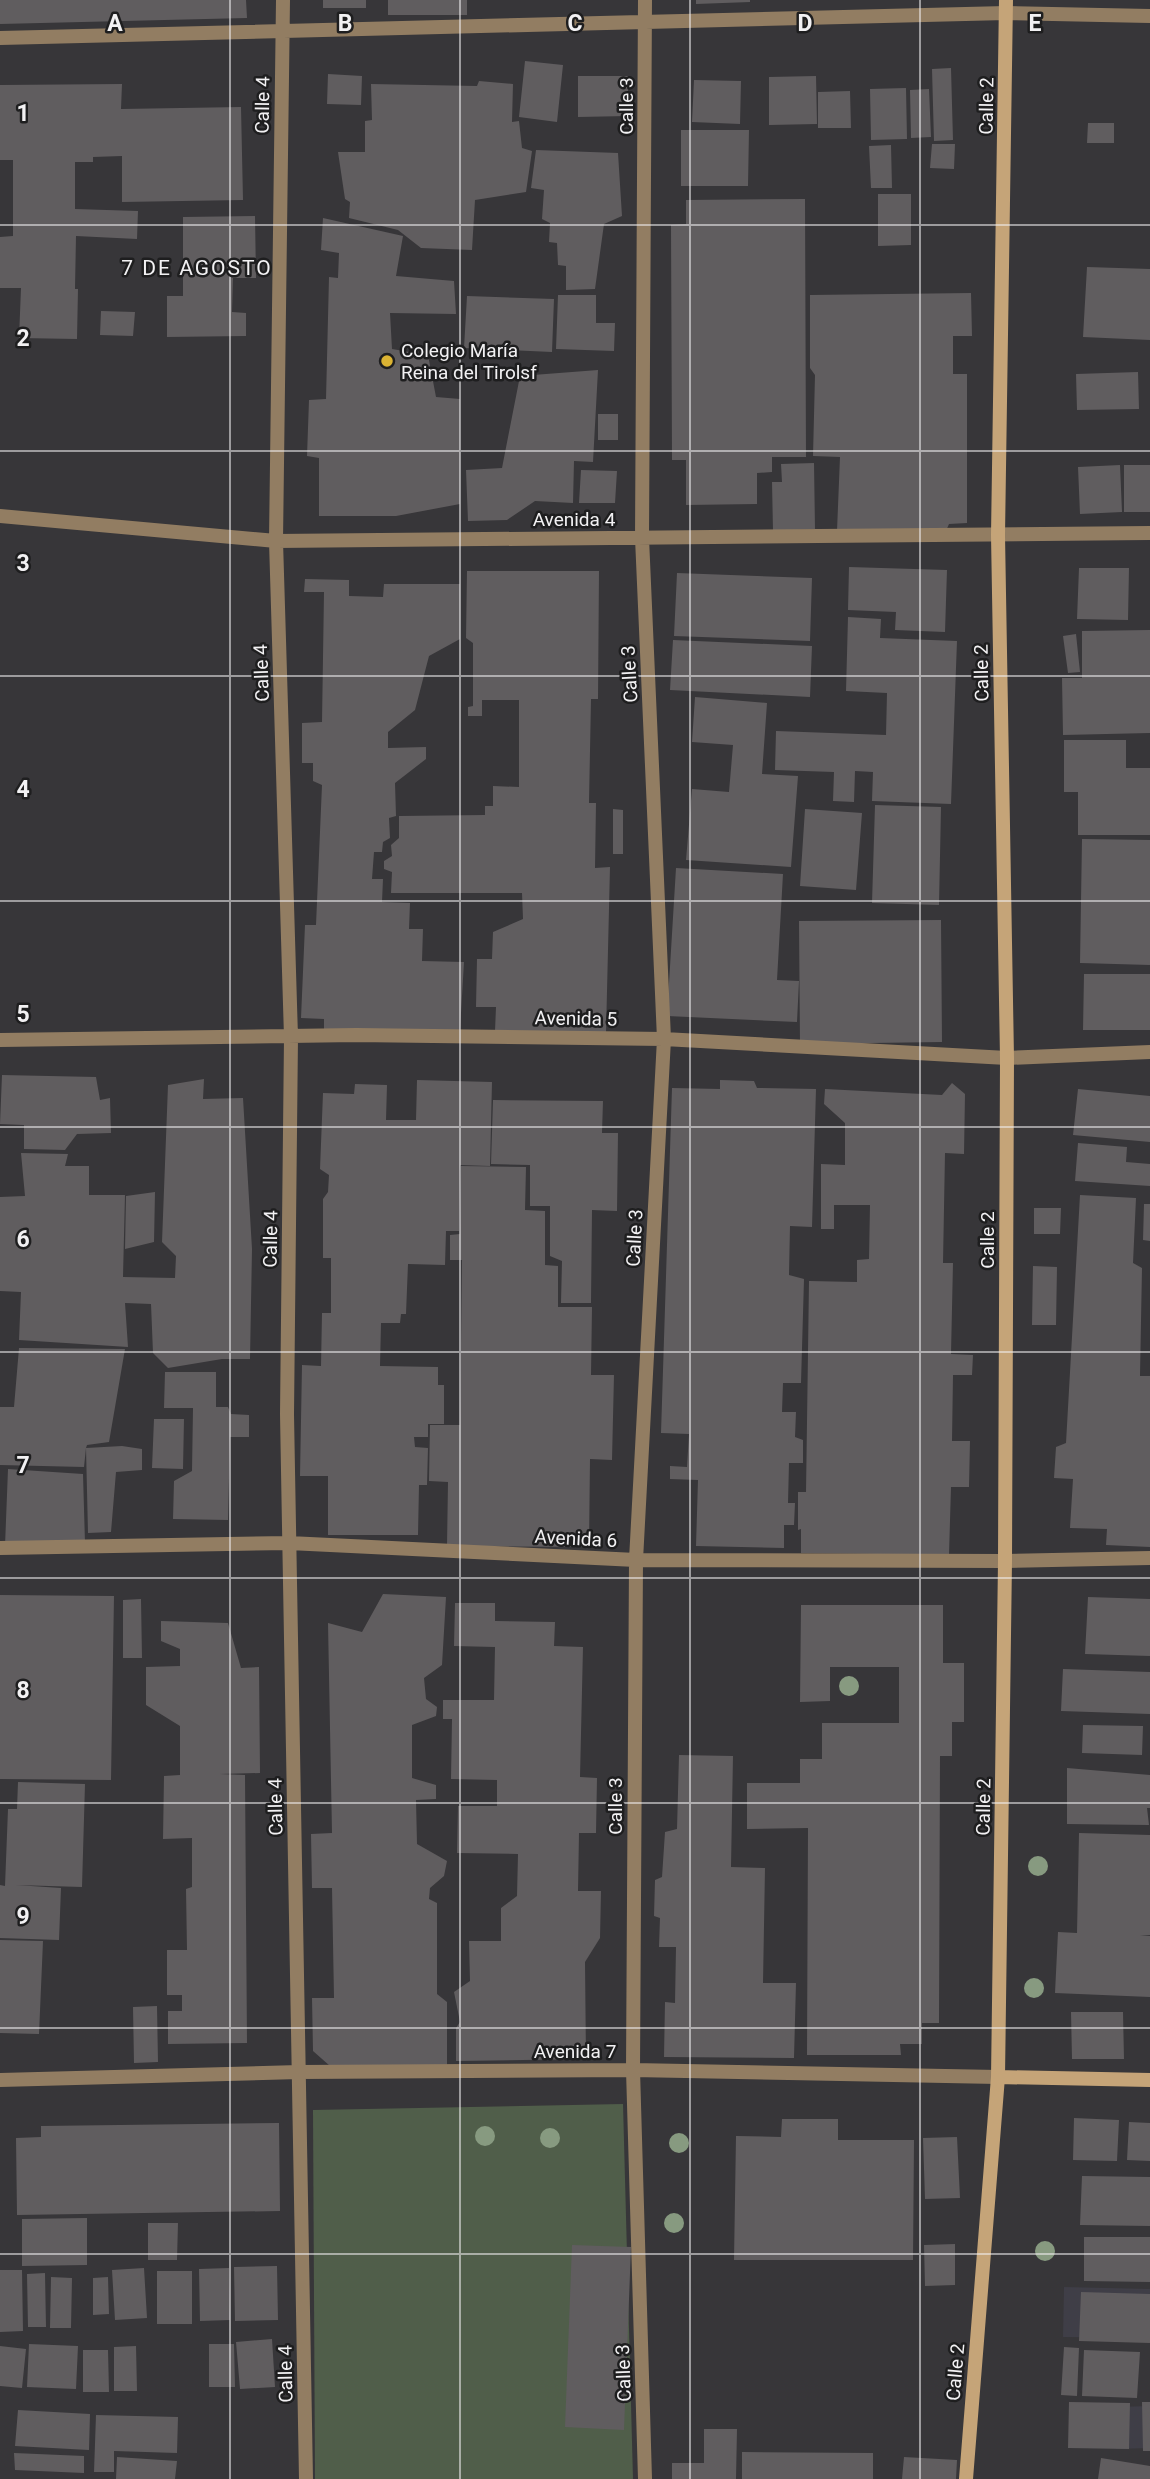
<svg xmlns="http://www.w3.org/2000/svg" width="1150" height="2479" font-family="Roboto,sans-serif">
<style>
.built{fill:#3f3e47}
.green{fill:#505e4a}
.building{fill:#605d5f}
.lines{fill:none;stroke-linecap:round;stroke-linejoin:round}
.street{stroke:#927d62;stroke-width:14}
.secondary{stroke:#c5a478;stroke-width:14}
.tree{fill:#879a80}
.grid{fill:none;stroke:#f2f1f3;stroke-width:2;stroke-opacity:0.55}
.poi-dot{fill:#dbb333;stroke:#1e1e1f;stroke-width:2.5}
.labels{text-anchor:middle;stroke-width:5;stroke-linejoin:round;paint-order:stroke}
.street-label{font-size:19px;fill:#f2f1f3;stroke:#1e1e1f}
.poi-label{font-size:19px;fill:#f2f1f3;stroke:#1e1e1f;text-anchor:start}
.neighbourhood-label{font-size:21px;letter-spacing:2px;fill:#f2f1f3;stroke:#1e1e1f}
.grid-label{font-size:23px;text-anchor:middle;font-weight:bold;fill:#f2f1f3;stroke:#1e1e1f;stroke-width:5;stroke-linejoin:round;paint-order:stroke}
</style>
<rect width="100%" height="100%" fill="#373639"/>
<path class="built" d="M1064 2287 1150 2289V2338L1063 2337Z
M1150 2406V2448L1116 2449 1115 2407Z"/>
<path class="green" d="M623 2104 633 2479H315L313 2110Z"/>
<path class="building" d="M0 0H246L247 18 0 24Z
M323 0H366V8H323Z
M388 0H467V15H388Z
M696 0H750V2L696 4Z
M525 61 563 65 557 122 519 117Z
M951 68 953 140 934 141 932 69Z
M328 74 362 76 361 105 327 104Z
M578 76H628V116L578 117Z
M816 76 817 124 769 125V77Z
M694 80 741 81 740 124 692 122Z
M479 81 513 84 512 122 519 121 522 148 532 151 526 192 475 200 472 250 421 248 398 230 349 218 350 202 345 199 338 152H365V121L372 120 371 84 477 86Z
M122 84 121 109 241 107 243 200 122 202V156L93 157V162H75V209L138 211 137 239 76 236 75 289H78L77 339 19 338 21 288H0V237L13 236V160H0V85Z
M906 88 907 139 871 140 870 89Z
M929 89 931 137 911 138 910 90Z
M850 91 851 128H818V92Z
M1088 123H1114V143H1087Z
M681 130H749L748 186H681Z
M932 144H955L954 169 930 168Z
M891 145 892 188H871L869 146Z
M536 150 618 153 622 216 604 224 595 289 566 290V266L558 265 557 243 549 242 550 223 542 219 544 190 531 188Z
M878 194H911V245L878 246Z
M805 199 806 457H772V472L757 473V504L686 505V460H672L671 225 686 224V200Z
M255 216 256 278H233L232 312 246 313V336L167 337V296H183V217Z
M323 218 403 236 396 276 454 281 456 314 390 313 392 349 428 355 436 397 460 399V504L396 516H319V458L307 456 309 400 326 399 329 277 338 278 339 253 321 250Z
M1087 267 1150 269V340L1083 337Z
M971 293 972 336H953V374H967V523L949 524 945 533 837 531 840 457 813 456 815 375 810 368V295Z
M558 295H596V323H615L614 351 556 349Z
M467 296 554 299 552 352 464 348Z
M101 311 135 312 133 336 100 335Z
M598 370 593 462 574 461 573 503 535 501 507 520 468 521 466 470 502 468 520 376Z
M1138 372 1139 409 1077 410 1076 374Z
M598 414H618V440H598Z
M814 463 815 529 773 531 772 482H782L781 464Z
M1120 465 1122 512 1080 514 1078 467Z
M1124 465H1150V512H1124Z
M581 470 617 471 615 503H579Z
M849 567 947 570 945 632 895 630 896 612 848 610Z
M1079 568H1129L1128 620 1077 619Z
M467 571H599L598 699H591L589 803H596L595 868 610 867 606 1033 495 1031 496 1007H476L477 959H492L493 932 523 919 522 893H391L392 872 384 869V861L392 856 391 845 399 838V816L485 815V806H493V786L519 787V700H482V716H468V707L473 706V643L466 638Z
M677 573 812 578 810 641 674 636Z
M305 579 349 580V596L383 597 384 584H460V639L429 656 415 710 388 732V748L426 747V759L395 783 396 816 389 818 390 838 383 842 382 852H374L372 879H383L382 902 410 903 409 929H423L422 961 464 962 460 1030 324 1032V1019L301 1018 305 925H316L322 785 313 781V763H302V723L322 722 324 592H304Z
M848 617 881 619 880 638 957 641 951 804 872 801 873 772 855 771 854 802 833 801 834 772 775 770 776 731 886 735 887 693 846 691Z
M1150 630V733L1063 735 1062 678H1082V631Z
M1076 634 1080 672 1068 673 1063 636Z
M673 640 812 646 810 697 670 690Z
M695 697 767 703 762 774 798 776 791 867 686 860 692 789 729 792 733 745 692 742Z
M1064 740H1126V768H1150V835H1078V792H1064Z
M875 805 941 807 939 905 872 903Z
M613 809 623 810V854H613Z
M805 809 862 813 856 890 800 886Z
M1082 839 1150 840V965L1080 963Z
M676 868 783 874 777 980 799 981 797 1022 667 1016Z
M941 920 942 1042 800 1044 799 921Z
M1084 974H1150V1030H1083Z
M2 1075 96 1077 100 1100 110 1098 111 1133 77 1134 65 1150 24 1149V1125L0 1124Z
M204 1079 203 1099 243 1098 252 1249 250 1359H222L168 1368 153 1353 151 1304 125 1303 128 1347 19 1340 21 1292 0 1291V1197L25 1196 21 1153 68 1154 65 1166H89V1195H125L123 1277 175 1278 176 1256 162 1242 168 1085Z
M417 1080 492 1082 490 1166 460 1165 459 1231H446L445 1265 408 1264 406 1314H401L400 1323H381L380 1366 438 1367V1385H444V1424H428V1437H414L415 1447 428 1448 427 1485H419L418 1535H328V1476H300L302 1365 321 1366 322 1313H331V1258H323V1199L328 1192 329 1175 320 1169 323 1093 354 1094 355 1084 387 1085 386 1120H416Z
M720 1080 754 1081 757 1088 816 1089 812 1227 790 1226 789 1275 804 1279 801 1383H783L782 1412H796L795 1437 803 1440V1463H789L788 1503H795L794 1525H784V1548L696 1546 698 1480 670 1479V1466L687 1467 689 1434 661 1433 672 1088 720 1089Z
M952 1083 965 1094 964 1154 945 1153 943 1263H953L951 1354 973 1355 972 1375H953L952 1441H970L969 1487H951L949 1555 801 1553V1529L798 1530V1492H806L809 1281 857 1282V1260L869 1259 870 1205H834V1229H821V1164L845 1165V1123L824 1104 825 1089 942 1095Z
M1078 1089 1150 1096V1142L1073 1135Z
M493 1100 603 1101 602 1133H618L617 1211 592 1210 591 1303H561L562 1261 550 1256V1206H530V1165L491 1164Z
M1078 1143 1127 1147 1126 1162 1150 1164V1186L1075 1181Z
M461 1166 526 1167 525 1210 545 1211V1265L558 1266V1307H592L591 1375H614L612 1460 590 1459 589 1547 447 1546 448 1482 429 1481 430 1425H460L462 1260H450V1235L460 1234Z
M155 1192 154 1242 125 1249 126 1196Z
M1080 1195 1136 1198 1133 1263 1142 1268 1140 1376H1150V1547L1106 1545 1107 1529 1070 1528 1073 1479 1054 1478 1056 1447 1066 1443Z
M1144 1204H1150V1241L1143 1240Z
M1034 1208H1061L1060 1234H1034Z
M1033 1266 1057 1267 1056 1325H1032Z
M19 1348 125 1349 109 1442 87 1445 86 1448 122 1446 142 1449V1470L116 1472 111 1532 88 1533 86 1448 84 1467 0 1465V1407H14Z
M165 1372H216V1407H228L231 1414 249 1415V1437H230L228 1520 173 1519 174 1481 192 1471 193 1408H164Z
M154 1419H184L183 1469 152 1468Z
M8 1469 83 1474 85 1543 5 1546Z
M383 1594 446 1597 442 1665 424 1678 426 1699 437 1707 436 1716 412 1725V1778L436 1785V1799L416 1800 417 1844 447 1861 444 1876 430 1888 429 1899 437 1903V1994L447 2002V2065L330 2066 313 2051 312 1998H334L332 1888H312L311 1834 332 1833 328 1623 362 1632Z
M0 1595 114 1596 111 1780 0 1779Z
M1088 1597 1150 1599V1656L1085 1654Z
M141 1599 142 1658H123V1600Z
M455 1603H495V1621L555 1622 554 1646 583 1647 580 1777 597 1778 596 1833H579L578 1891H601L600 1938 585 1962 586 2059 456 2061V2028L460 2022 454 1992 470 1981 469 1941H501V1908L517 1896 518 1854 457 1853 458 1806H497V1780L451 1779 452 1719H443V1700H494L495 1647 454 1646Z
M801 1605H943V1663H964V1722H952V1756H940L939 2023H922V2044H900L901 2055H807L808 1828 747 1829V1783H800V1759H822V1723H899V1667H830V1701L800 1702Z
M161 1621 228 1623 241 1668 259 1667 260 1773 220 1774 245 1775 247 2043 168 2044V2011H182V1995H167V1950H187L186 1889 192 1887V1838L163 1839 164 1776 180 1775V1726L146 1705V1667L180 1666V1649L161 1641Z
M1063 1669 1150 1672V1714L1061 1711Z
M1083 1725 1143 1726 1142 1755 1082 1753Z
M679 1755 733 1756 731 1867 765 1868 763 1983H796L794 2058 664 2057 665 2002 675 2003 676 1947H659L660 1918 654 1916 655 1880 662 1877 665 1832 677 1829Z
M1067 1768 1150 1775V1808H1147L1149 1825 1067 1824Z
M18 1782 85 1784 82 1887 16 1885 61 1888 59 1940 0 1938V1885L5 1886 8 1809H17Z
M1079 1833 1150 1835V1935L1140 1936H1150V1997L1055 1993 1058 1932 1077 1933Z
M0 1940 43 1941 39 2034 0 2033Z
M157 2006 158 2062 134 2063 133 2007Z
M1071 2012H1123L1124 2059H1072Z
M1074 2118 1119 2120 1117 2161 1073 2160Z
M782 2119H838V2140H914L913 2260H734L736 2136 781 2137Z
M1129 2122 1150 2123V2161L1127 2160Z
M279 2123 280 2211 17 2215 16 2138 41 2137V2126Z
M957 2137 960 2198 925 2199 923 2138Z
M1082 2176 1150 2177V2226L1080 2225Z
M87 2218V2265L22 2266V2219Z
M148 2223H178L177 2260H148Z
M1084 2237H1150V2282L1084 2281Z
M955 2244V2285L925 2286 924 2245Z
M572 2245 631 2247 624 2430 565 2427Z
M277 2266 278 2320 235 2321 234 2267Z
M144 2268 147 2318 115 2320 112 2270Z
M229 2268 230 2320 200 2321 199 2269Z
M0 2270H22L23 2331 0 2332Z
M157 2271H192V2324H157Z
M45 2273 46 2327H28L27 2274Z
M51 2277 72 2278 71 2328H50Z
M108 2277 109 2314 93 2315V2278Z
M1081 2292 1150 2294V2343L1079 2341Z
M272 2339 275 2387 240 2389 236 2342Z
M29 2344 78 2346 76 2389 27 2387Z
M209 2344H234L235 2387H209Z
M0 2346 26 2349 22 2388 0 2386Z
M136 2346 137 2391H114V2347Z
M1064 2347 1079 2348 1077 2396 1061 2395Z
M83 2350H108L109 2392H83Z
M1084 2350 1140 2352 1137 2398 1082 2396Z
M1069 2402 1130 2403 1129 2449 1068 2448Z
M1142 2402H1150V2451H1143Z
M18 2410 90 2414 89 2450 15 2446Z
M96 2415 178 2417 177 2453 114 2451V2472H94Z
M704 2429H737L736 2479H672V2463H704Z
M742 2452 873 2453V2479H742Z
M14 2453 84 2456V2473L15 2470Z
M117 2457 177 2461 175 2479H116Z
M904 2457 957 2460 956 2479H902Z
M1101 2458 1150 2466V2479H1098Z"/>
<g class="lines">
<path class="street" d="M283 0 276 541 291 1037 287 1414 306 2479
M0 38 1006 13 1150 16
M0 516 276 541 1150 533
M0 1040 356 1035 664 1039 1007 1058 1150 1052
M0 1548 289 1543 636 1560 1005 1561 1150 1558
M0 2080 299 2072 633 2070 998 2077
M645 2479 633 2070 636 1560 664 1039 642 538 645 0"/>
<path class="secondary" d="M998 2077 1150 2080
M966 2479 998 2077 1005 1561 1007 1058 998 535 1006 0"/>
</g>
<g class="tree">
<circle cx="849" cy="1686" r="10"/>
<circle cx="1038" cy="1866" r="10"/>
<circle cx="1034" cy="1988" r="10"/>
<circle cx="485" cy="2136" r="10"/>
<circle cx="550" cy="2138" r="10"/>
<circle cx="679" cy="2143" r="10"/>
<circle cx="674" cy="2223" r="10"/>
<circle cx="1045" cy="2251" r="10"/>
</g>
<path class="grid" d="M230 0V2479M460 0V2479M690 0V2479M920 0V2479M0 225H1150M0 451H1150M0 676H1150M0 901H1150M0 1127H1150M0 1352H1150M0 1578H1150M0 1803H1150M0 2028H1150M0 2254H1150"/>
<circle class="poi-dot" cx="387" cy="361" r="7"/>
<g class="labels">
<g class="street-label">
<text transform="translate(262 105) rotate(-89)" y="7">Calle 4</text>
<text transform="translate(626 106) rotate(-90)" y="7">Calle 3</text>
<text transform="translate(986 106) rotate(-89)" y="7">Calle 2</text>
<text x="574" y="526">Avenida 4</text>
<text transform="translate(261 673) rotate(-92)" y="7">Calle 4</text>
<text transform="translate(981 673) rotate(-91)" y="7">Calle 2</text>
<text transform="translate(629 674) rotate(-93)" y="7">Calle 3</text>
<text transform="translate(576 1018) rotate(1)" y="7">Avenida 5</text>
<text transform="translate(634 1238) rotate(-87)" y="7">Calle 3</text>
<text transform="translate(270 1239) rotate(-89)" y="7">Calle 4</text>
<text transform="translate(987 1240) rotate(-90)" y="7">Calle 2</text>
<text transform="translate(576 1538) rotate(3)" y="7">Avenida 6</text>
<text transform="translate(615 1806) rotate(-90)" y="7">Calle 3</text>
<text transform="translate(275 1807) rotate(-91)" y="7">Calle 4</text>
<text transform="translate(983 1807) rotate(-89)" y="7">Calle 2</text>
<text x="575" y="2058">Avenida 7</text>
<text transform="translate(955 2372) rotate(-85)" y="7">Calle 2</text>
<text transform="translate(623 2373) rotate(-92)" y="7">Calle 3</text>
<text transform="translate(285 2374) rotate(-91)" y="7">Calle 4</text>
</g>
<g class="poi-label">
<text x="401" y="357">Colegio María<tspan x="401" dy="22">Reina del Tirolsf</tspan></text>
</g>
<g class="neighbourhood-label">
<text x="197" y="275">7 DE AGOSTO</text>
</g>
</g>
<g class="grid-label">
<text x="115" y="31">A</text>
<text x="345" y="31">B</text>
<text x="575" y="31">C</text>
<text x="805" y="31">D</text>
<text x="1035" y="31">E</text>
<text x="23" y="121">1</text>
<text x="23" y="346">2</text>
<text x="23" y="571">3</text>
<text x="23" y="797">4</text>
<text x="23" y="1022">5</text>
<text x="23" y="1247">6</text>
<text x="23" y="1473">7</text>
<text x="23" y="1698">8</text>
<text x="23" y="1924">9</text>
</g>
</svg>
